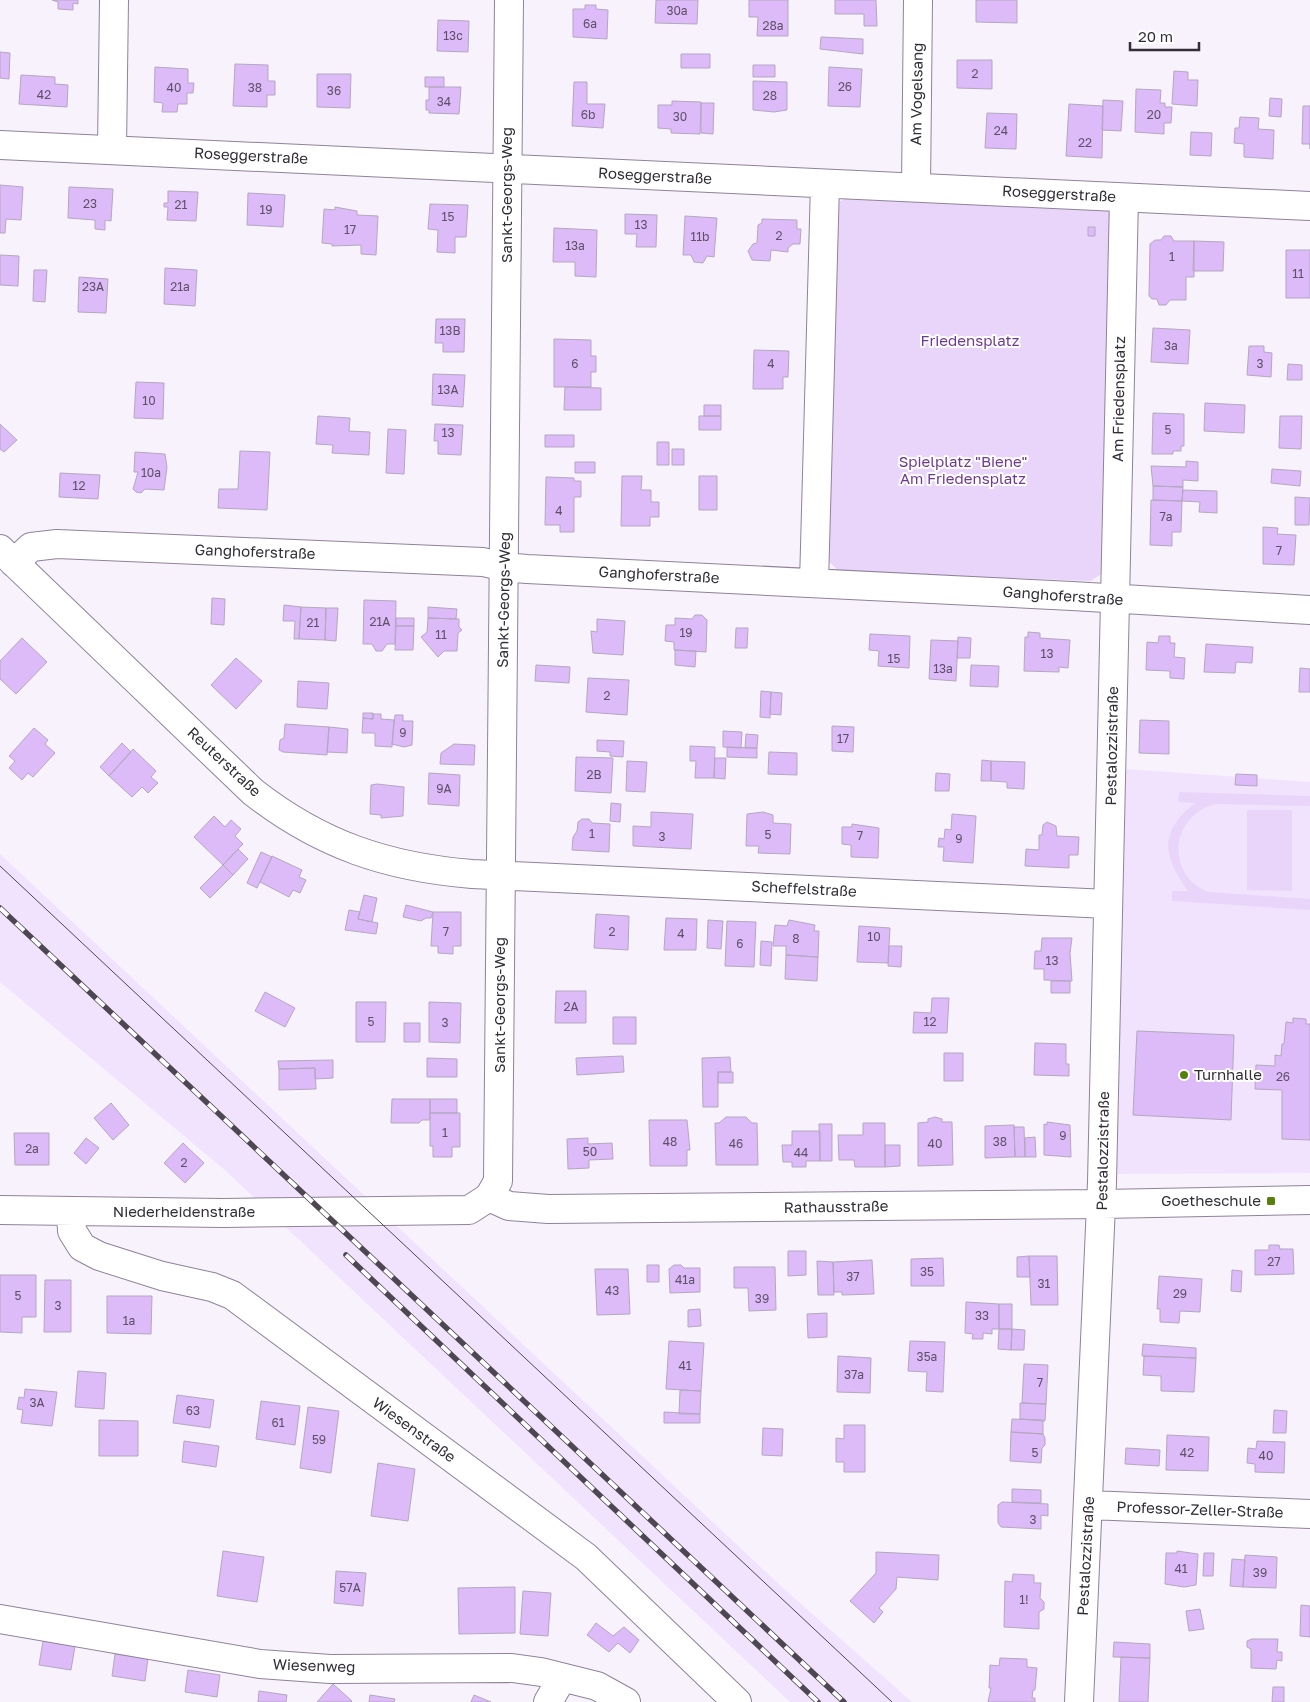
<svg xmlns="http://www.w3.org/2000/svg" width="1310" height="1702" font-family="'Golos Text',sans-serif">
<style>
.built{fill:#f1e3fd}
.green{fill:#e9d5fa}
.building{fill:#ddbaf8;stroke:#b4a7c0}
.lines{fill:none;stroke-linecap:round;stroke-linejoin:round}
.minor-casing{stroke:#8f829a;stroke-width:30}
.minor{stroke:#fff;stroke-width:28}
.tram{stroke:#4c4751;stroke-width:1}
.rail-casing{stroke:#4c4751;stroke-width:5.5}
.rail{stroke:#fff;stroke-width:4;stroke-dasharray:11;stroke-linecap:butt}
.poi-dot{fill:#55810b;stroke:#fff;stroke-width:2}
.labels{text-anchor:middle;stroke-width:4;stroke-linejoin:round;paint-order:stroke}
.number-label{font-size:12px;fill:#5d5067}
.street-label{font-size:15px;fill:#322d37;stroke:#fff}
.park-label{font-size:15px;fill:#6f3992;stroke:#fff}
.poi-label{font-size:15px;fill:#322d37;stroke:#fff;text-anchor:start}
</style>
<rect width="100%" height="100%" fill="#f8f2fd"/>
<path class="built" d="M1125 769 1310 782V1173L1117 1174Z
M0 854 783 1588 912 1702H790L226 1171 0 982Z"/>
<path class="green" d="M847 197 1115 209 1105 554 1101 574 1091 581 840 572 827 560 836 204Z
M1179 792 1310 796V806L1215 804C1169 817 1166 875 1208 892L1310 899V910L1172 901V891H1188C1163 856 1158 832 1195 803L1178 802Z
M1247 810H1292V891L1247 890Z"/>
<path class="building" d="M52 0H78V4L73 3V10L58 9V2Z
M656 0H698L697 24 655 23Z
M749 0H788V36H757L758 17H749Z
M835 0H876L877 26H864V14H835Z
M976 0H1017V23L976 22Z
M585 5H596V9L608 10 607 39 573 37V9H585Z
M438 20 469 21 468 52 437 51Z
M821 37 863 39V54L820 49Z
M0 52 10 53 9 79 0 78Z
M681 54H710V68H681Z
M957 60H992V89L957 88Z
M235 64 268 65V81H275V95H267V107L233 106Z
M753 65H775V77H753Z
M155 67 188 69V83H194L193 93H187V104H178L177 112H162L163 103 154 102Z
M829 67 862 69 860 107 828 106Z
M1174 71 1188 72V80H1198L1197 106 1172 104Z
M317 74H351L350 108 317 107Z
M21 75 55 77V84L68 85 67 107 19 104Z
M425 77H444V87H425Z
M753 81 787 82V110L774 112 753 110Z
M574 82H587V104H605L603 128 572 126Z
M429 87H461L459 114 429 113V110H426V100H429Z
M1136 89 1161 90 1160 103H1165V107H1172L1171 123H1164V134L1135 132Z
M1270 98 1282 99 1281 117 1269 116Z
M1103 100 1123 101 1121 131 1102 130Z
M672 101 701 102 700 134 671 133V129L658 128V105H672Z
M701 103H714L713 134 701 133Z
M1069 104 1103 106 1102 158 1066 156Z
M1303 106H1310V149V144H1302Z
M987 113 1017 114 1016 149 985 148Z
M1240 117 1259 118 1258 129 1274 130 1273 159 1244 157V144L1234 143 1235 128H1239Z
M1191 132 1212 133 1211 156 1190 155Z
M0 185 23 187 21 220 6 219 5 233H0Z
M69 187 113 189 111 221 105 220V230L95 229V220L68 218Z
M168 191 198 192 196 221 167 220 168 207H164V203H168Z
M248 193 285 195 283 227 247 225Z
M430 204 468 205 466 237H455V253L437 252 438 230 428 229Z
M335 207 357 211V215L378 216 376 255 361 254V245L332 246V244L322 243 324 209 335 210Z
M625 214 657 215 656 247H636L637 234H625Z
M685 216 717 218 714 257 707 256 703 263 694 262 691 255H683Z
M762 219 797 220V229H801L800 244H793L788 248V252L771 250 770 261 752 260 748 251 753 244 757 243 758 225 762 223Z
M1088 227H1095V236H1088Z
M554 228 597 230 596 277 575 276V262H553Z
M1164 236H1171L1174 241H1194V277H1186V300H1170L1166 305H1159L1157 299H1152L1149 296 1150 244 1155 240H1161Z
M1194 241 1224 242 1223 271H1193Z
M1286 250H1310V298H1286Z
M0 255 19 256 18 286 0 285Z
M165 268 197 270 195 306 164 304Z
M34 270H47L45 302 33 301Z
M79 277 108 279 106 313 78 312Z
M436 319H465L464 352H443V343H435Z
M1153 328 1190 330 1188 364 1151 362Z
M554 339 591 340V356H596V372H591V387H554Z
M1249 346H1264V352L1272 353 1271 377 1247 375Z
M754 350 789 351 788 377H783V389H753Z
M1288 364 1302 365V380H1287Z
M433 374 465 375 463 407 432 405Z
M136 382 164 383 163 419 134 418Z
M565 387 601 388V410H564Z
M1205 403 1245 405 1244 433 1204 431Z
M704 405H721V416H704Z
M1153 413 1184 414V446H1181V451H1173V454H1152Z
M318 416 350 418 349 431 370 432 369 455 332 453 333 445 316 444Z
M699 416H721V430H699Z
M1280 416H1302L1301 449 1279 448Z
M0 424 17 440 4 452 0 449Z
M435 424 463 425 461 455 438 454V441H434Z
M388 429 406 430 404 474 386 473Z
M545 435H574V447H545Z
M657 442H669V465H657Z
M672 449H684V465H672Z
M240 451 270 452 267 510 218 508 219 489H238Z
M135 452 165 454 167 467 164 490 145 489 141 493 136 492 133 489 138 472H134Z
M1186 461 1198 462V481L1183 480V487L1153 486 1151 466 1186 467Z
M575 462H595V473H575Z
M1272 469 1301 471 1300 486 1271 483Z
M60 473 100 475 98 499 59 497Z
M622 476H642L641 490H651V502H659V517H650V526H621Z
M699 476H717V510H699Z
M546 477 574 478V481H581V497H574V532H560V525H545Z
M1153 486 1183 487 1182 501 1153 500Z
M1183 490 1217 491V513L1199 512 1200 502 1182 501Z
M1295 497 1310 498 1309 525H1295Z
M1151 500 1182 501 1181 532H1172V546L1150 545Z
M1263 527 1278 528 1277 534 1296 535 1294 565 1263 564Z
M212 598 225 599 224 625 211 624Z
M364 600 396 601 395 644H387L382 651H376L372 644H363Z
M284 605 301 607 299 639H294L295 621H283Z
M301 607 326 608 325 640 299 639Z
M428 607 457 609 456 619 428 618Z
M326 608H338L336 641 325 640Z
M695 615H702L707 620 706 652 674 650V642L665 641 666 625H675V618L692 619Z
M396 618H414V626H396Z
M428 618 459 619V627L462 630 458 633 457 651H444L438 657 421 637 427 632Z
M597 619 625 621 623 655 593 653 591 631 597 632Z
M396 626H414L413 650H395Z
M736 628H748L747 648H735Z
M1028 632 1040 633V638L1070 640 1068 668 1059 667V672L1024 671 1025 637H1028Z
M870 634 910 636 909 668 878 666 879 651 869 650Z
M1159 636H1170V643H1175L1174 657 1185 658 1184 679 1170 678V671L1146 670 1147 642 1158 643Z
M958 637 971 638 970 658H957Z
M22 638 47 662 16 694 0 679V661Z
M931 640 958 641 956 681 929 679Z
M1206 644 1253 647 1252 663 1236 662 1235 673 1204 672Z
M675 650 696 651 695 667 675 665Z
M236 658 262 681 236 709 211 685Z
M536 665 570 667 569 683 535 681Z
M971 665 999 666 998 687 970 686Z
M1300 668 1310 669V692H1299Z
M588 678 629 680 627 715 586 712Z
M298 681 329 683 327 709 297 707Z
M761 691 771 692 770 718 760 717Z
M771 692 782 693 781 715 770 714Z
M363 713H373V719L363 718Z
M373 714H381V719L394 720 392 747 375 746V733H362L363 718 373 719Z
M395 715H403V721H413L412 745 404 747 392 744Z
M1140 720 1169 721V754L1139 753Z
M285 724 329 727 327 755 283 752 279 750 280 740 284 738Z
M832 726 854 727 853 752 832 751Z
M329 727 348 729 347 753 327 752Z
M34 728 48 740 45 744 55 753 33 777 28 773 22 780 9 768 15 761 9 756Z
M723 731 742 732 741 748 723 747Z
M746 734 758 735 757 748H745Z
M597 740 624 741 623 757 610 756V752L597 751Z
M122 743 131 752 109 776 100 767Z
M454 744 475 745 474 765 440 764 441 753Z
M690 746 715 747 714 778H695L696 761H690Z
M727 747 757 748V758L727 757Z
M133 749 156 771 151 777 158 783 148 793 142 787 132 797 109 776Z
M769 752 797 753V775L768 774Z
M576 757 613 758 611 793 575 791Z
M715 758H726L725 779 714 778Z
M982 760 991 761V781H981Z
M627 761 647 762 645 792 626 791Z
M991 761 1025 762 1024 789 1007 788V782L991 781Z
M429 773 460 775 459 806 428 804Z
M936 773 950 774 949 791H935Z
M1236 774 1257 775V786L1235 785Z
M377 784 404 787 403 816 381 818V815L370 814 371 785Z
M611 803 621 804 620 822 610 821Z
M651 812 693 814 691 849 633 846V826L651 827Z
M763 812 773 815V823L791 824 790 854 758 853 759 846H746L747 814Z
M952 814 976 816 973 863 943 861 944 847H938L939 838 944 839 945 829 951 830Z
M214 816 225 827 231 820 241 829 235 836 243 844 223 865 194 837Z
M582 819H589L592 823 610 824 609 852 572 850 573 837 577 831 578 822Z
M1047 822 1056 826 1057 836 1079 837 1078 855H1069V868L1025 866 1026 849 1039 850V835H1042L1043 825Z
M852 824 879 828 878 858 851 857V845L842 844V827H852Z
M238 849 248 859 233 875 223 865Z
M261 852 272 857 257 888 247 883Z
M272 856 302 870 299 877 306 880 300 893 293 890 289 897 260 882Z
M223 865 233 875 210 898 200 888Z
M364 895 377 898 372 922 358 919Z
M406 905 433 912 431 918H426L421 921 403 917Z
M349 910 360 912 358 919 378 923 376 934 345 930Z
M433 912H461V946H453V954L438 953V946H431Z
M596 914 629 916 628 950 594 948Z
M666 918 697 919 696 950H664Z
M708 920 723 921 721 949 707 948Z
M789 920 815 925 814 931H819L818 957 786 955V946H773L775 925 787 926Z
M727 921 756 922 754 967 725 966Z
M859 926 890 928 888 963 857 962Z
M1042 938H1072L1070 953 1072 981 1044 980V969H1034L1035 951H1041Z
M761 941 772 942 771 966 760 965Z
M889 946H902L901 967 888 966Z
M786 955 818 957 817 981 785 979Z
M1051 981H1070V993H1051Z
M556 991H586V1023H555Z
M265 992 295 1008 285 1027 255 1011Z
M932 998H949L947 1033H913L914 1012 931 1013Z
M356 1002H386L385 1042H356Z
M429 1002 461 1003 460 1043 429 1042Z
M613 1017H636V1044H613Z
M1293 1018 1306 1019V1024H1310V1140L1282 1139V1090L1255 1089 1256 1065 1275 1066V1055L1281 1056 1282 1044H1284L1286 1022 1293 1023Z
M404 1023H420V1042H404Z
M1137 1031 1234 1035 1231 1120 1133 1115Z
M1035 1043 1066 1044V1064H1069V1076L1034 1075Z
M944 1053H963V1081H944Z
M623 1056 624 1072 577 1075 576 1058Z
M730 1057 731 1072H718V1107H703L702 1058Z
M427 1058 457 1059V1077H427Z
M333 1060V1078L315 1079V1068L279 1069 278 1061Z
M315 1068 316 1089 279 1090V1069Z
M718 1072H733V1083H718Z
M392 1099H430V1120H422L419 1123H391Z
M430 1099H457V1113H430Z
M111 1103 129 1125 113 1140 94 1118Z
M430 1113H460V1147H452V1157H433V1146H430Z
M726 1117H746L752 1123H757L758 1165H716L715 1123H719Z
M935 1117 942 1119V1122H952L953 1165 918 1166V1123L928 1122V1119Z
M649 1120H687L690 1150H687V1166H650Z
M1047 1122 1070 1125 1071 1157 1044 1155V1124L1047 1125Z
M863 1123H885V1167H855L854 1160H839L838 1135H863Z
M819 1124H832V1161H820Z
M1014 1125 1015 1157 985 1158V1126Z
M1014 1127H1024L1025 1157H1015Z
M792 1131H820V1161H806V1167H792V1162H783L782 1145H792Z
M14 1133H49V1165H15Z
M1035 1137 1036 1157H1025V1138Z
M86 1138 99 1148 86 1164 74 1153Z
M588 1138V1144L612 1143 613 1159 589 1160V1168L568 1169 567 1139Z
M183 1143 204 1163 185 1183 164 1163Z
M885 1145H900V1166L885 1167Z
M1269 1245H1279L1280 1249H1293L1294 1274 1255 1275V1250H1269Z
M788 1251H806V1275L788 1276Z
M1029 1256H1057L1058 1305H1031Z
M1029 1256 1030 1277H1017V1257Z
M943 1258 944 1286H911V1259Z
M872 1260 874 1294 842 1295V1292H834L833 1262Z
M817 1261 833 1262 834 1295H818Z
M647 1265H659V1282H647Z
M674 1265H681L684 1268H700V1292L670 1293 669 1269Z
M734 1267H775L776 1310 749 1311 748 1288H734Z
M595 1269H628L630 1314 597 1315Z
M1232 1270 1242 1271 1241 1292 1231 1291Z
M0 1275H36V1317H22V1333L0 1332Z
M1159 1276 1202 1279 1200 1312 1180 1311 1179 1323 1160 1322V1309H1157Z
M45 1280H71V1332H44Z
M107 1296H152L151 1334 107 1333Z
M966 1302 999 1304V1329H992V1334L983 1333V1339H972L973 1334 965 1333Z
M999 1304H1012V1329H999Z
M700 1309 701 1326 688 1327V1310Z
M827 1313V1337L808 1338 807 1314Z
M999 1329H1012L1011 1350 998 1349Z
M1012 1329 1025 1330 1024 1350H1011Z
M669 1341 704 1343 701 1391 666 1389Z
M910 1341 945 1342 943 1392 926 1391 927 1372 908 1371Z
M1143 1344 1196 1348V1358L1142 1356Z
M838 1356 871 1358 870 1393 837 1392Z
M1144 1356 1196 1358 1194 1392 1161 1391V1376L1143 1375Z
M1024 1364 1048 1365 1046 1404 1022 1403Z
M78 1371 106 1373 104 1409 75 1407Z
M25 1389 57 1392 52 1426 21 1423 23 1410 17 1409 19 1397 24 1398Z
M680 1390 701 1391 700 1414H679Z
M177 1395 214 1400 210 1428 173 1423Z
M261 1401 300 1406 295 1445 256 1439Z
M1020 1403 1046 1404 1045 1421 1020 1419Z
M308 1407 339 1411 331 1473 300 1468Z
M1274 1410 1287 1411 1286 1433H1273Z
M664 1412 700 1414V1423H664Z
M1012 1419 1043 1420V1434L1011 1432Z
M99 1420 138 1421V1456H99Z
M844 1425H865V1472H844V1462H836V1438L844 1439Z
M763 1428 783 1429 782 1456 762 1455Z
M1011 1432 1043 1434 1045 1438V1445L1042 1448 1041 1463 1010 1461Z
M1167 1435 1209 1437 1208 1471 1166 1470Z
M184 1441 219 1446 216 1467 182 1462Z
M1257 1441 1285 1442 1284 1473 1255 1472V1464L1247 1463 1248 1448 1256 1449Z
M1126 1448 1160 1450 1159 1466 1125 1464Z
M378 1463 415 1469 408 1521 371 1516Z
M1012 1489 1041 1490V1503L1012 1502Z
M1002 1502 1048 1504V1516L1041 1515V1529L1001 1527 998 1523V1505Z
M223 1551 264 1557 257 1602 217 1596Z
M1177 1551 1198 1554 1196 1585 1184 1587 1165 1584 1166 1553H1177Z
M876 1552 939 1555 938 1580 897 1577 896 1589 879 1608 883 1612 874 1623 850 1601 876 1573Z
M1204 1553H1214L1213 1576H1203Z
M1245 1555 1277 1557 1276 1588 1243 1587Z
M1232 1559 1245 1560 1243 1587 1230 1586Z
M336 1571 366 1573 363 1606 334 1603Z
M1013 1574 1034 1575V1583H1041L1040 1598 1044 1602V1609L1039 1612V1629L1004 1627 1005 1581 1012 1582Z
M515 1587V1633L459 1634 458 1588Z
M523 1591 551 1593 548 1636 520 1634Z
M1301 1605 1310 1606V1637L1300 1636Z
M1200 1609 1204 1629 1189 1631 1186 1611Z
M596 1623 613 1636 624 1627 639 1640 630 1653 618 1643 609 1652 587 1635Z
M1252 1639H1278L1277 1652H1282V1661L1277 1660 1276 1669 1251 1668V1649L1247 1647V1641Z
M43 1641 75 1646 71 1670 39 1665Z
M1114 1642 1150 1644V1658L1113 1657Z
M115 1654 148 1659 145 1681 112 1676Z
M1121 1657 1150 1658 1148 1702H1119Z
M1000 1658 1027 1659V1667L1037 1668 1035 1690H1033L1032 1698H1035V1702H988L991 1688H989L990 1665 999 1666Z
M188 1670 220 1675 217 1697 185 1692Z
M333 1684 352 1701 351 1702H317Z
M1273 1687H1284V1702H1272Z
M259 1691 287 1695 286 1702H258Z
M370 1695 395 1699 394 1702H369Z
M474 1695 491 1702H471Z"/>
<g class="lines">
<g class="minor-casing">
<path id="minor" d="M0 145 1310 206
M112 149 114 0
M916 187 918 0
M0 549 253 792C321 845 387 867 472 874L1108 904
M14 563 31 547 57 544 483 562 504 567 527 569 1072 596 1310 610
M814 583 825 184
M489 1197 509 1206 548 1209 1102 1204 1310 1200
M0 1210 223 1213 469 1210 489 1197 498 1181 509 0
M71 1211 72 1231 82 1247 99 1256 162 1276 212 1287 232 1295 586 1557 737 1702
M1089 1505 1310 1514
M0 1619 260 1664 330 1669 512 1668 541 1672 597 1686 626 1702
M548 1702 562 1678
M1079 1702 1102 1182 1124 198"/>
</g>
<use href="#minor" class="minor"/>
<path class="tram" d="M0 866 892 1702"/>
<g class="rail-casing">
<path id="rail" d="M0 908 844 1702
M346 1255 818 1702"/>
</g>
<use href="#rail" class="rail"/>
</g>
<g class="poi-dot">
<circle cx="1184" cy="1075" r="5"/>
<rect x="1266" y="1196" width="10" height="10" rx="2.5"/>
</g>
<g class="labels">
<g class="number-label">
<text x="677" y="15">30a</text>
<text x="590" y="28">6a</text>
<text x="773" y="30">28a</text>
<text x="453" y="40">13c</text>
<text x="975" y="78">2</text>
<text x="845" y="91">26</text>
<text x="174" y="92">40</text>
<text x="255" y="92">38</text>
<text x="334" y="95">36</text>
<text x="44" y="99">42</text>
<text x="770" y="100">28</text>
<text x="444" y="106">34</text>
<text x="588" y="119">6b</text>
<text x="1154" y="119">20</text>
<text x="680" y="121">30</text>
<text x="1001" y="135">24</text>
<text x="1085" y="147">22</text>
<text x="90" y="208">23</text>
<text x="181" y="209">21</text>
<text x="266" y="214">19</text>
<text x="448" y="221">15</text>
<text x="641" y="229">13</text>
<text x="350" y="234">17</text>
<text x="779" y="240">2</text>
<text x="700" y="241">11b</text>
<text x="575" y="250">13a</text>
<text x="1172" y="261">1</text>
<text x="1298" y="278">11</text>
<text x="93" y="291">23A</text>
<text x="180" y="291">21a</text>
<text x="450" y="335">13B</text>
<text x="1171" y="350">3a</text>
<text x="575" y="368">6</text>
<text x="771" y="368">4</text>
<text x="1260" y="368">3</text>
<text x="448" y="394">13A</text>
<text x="149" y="405">10</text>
<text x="1168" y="434">5</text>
<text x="448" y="437">13</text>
<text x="151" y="477">10a</text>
<text x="79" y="490">12</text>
<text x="559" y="515">4</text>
<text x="1166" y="521">7a</text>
<text x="1279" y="555">7</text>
<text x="380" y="626">21A</text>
<text x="313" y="627">21</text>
<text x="686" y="637">19</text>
<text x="441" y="639">11</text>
<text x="1047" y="658">13</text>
<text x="894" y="663">15</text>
<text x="943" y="673">13a</text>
<text x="607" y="700">2</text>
<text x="403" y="737">9</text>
<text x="843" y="743">17</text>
<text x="594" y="779">2B</text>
<text x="444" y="793">9A</text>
<text x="592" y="838">1</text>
<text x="768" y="839">5</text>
<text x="860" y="840">7</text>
<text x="662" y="841">3</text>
<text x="959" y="843">9</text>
<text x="446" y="936">7</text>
<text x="612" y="936">2</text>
<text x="681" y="938">4</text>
<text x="874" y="941">10</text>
<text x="796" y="943">8</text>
<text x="740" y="948">6</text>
<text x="1052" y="965">13</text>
<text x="571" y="1011">2A</text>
<text x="371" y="1026">5</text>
<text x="930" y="1026">12</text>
<text x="445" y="1027">3</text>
<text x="1283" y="1081">26</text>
<text x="445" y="1137">1</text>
<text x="1063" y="1140">9</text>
<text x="670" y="1146">48</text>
<text x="1000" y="1146">38</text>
<text x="736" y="1148">46</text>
<text x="935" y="1148">40</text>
<text x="32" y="1153">2a</text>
<text x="590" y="1156">50</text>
<text x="801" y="1157">44</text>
<text x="184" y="1167">2</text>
<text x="1274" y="1266">27</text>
<text x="927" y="1276">35</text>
<text x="853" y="1281">37</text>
<text x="685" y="1284">41a</text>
<text x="1044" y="1288">31</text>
<text x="612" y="1295">43</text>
<text x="1180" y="1298">29</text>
<text x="18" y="1300">5</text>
<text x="762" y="1303">39</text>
<text x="58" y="1310">3</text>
<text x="982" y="1320">33</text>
<text x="129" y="1325">1a</text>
<text x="927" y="1361">35a</text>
<text x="685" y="1370">41</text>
<text x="854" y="1379">37a</text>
<text x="1040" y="1387">7</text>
<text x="37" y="1407">3A</text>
<text x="193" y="1415">63</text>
<text x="278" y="1427">61</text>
<text x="319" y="1444">59</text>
<text x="1035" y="1457">5</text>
<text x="1187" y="1457">42</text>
<text x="1266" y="1460">40</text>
<text x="1033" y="1524">3</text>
<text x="1181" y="1573">41</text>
<text x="1260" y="1577">39</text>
<text x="350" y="1592">57A</text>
<text x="1024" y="1604">1!</text>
</g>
<g class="street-label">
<text transform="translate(917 94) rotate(-89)" y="5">Am Vogelsang</text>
<text transform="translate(251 156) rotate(3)" y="5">Roseggerstraße</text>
<text transform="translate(655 176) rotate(3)" y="5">Roseggerstraße</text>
<text transform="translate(1059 194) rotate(3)" y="5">Roseggerstraße</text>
<text transform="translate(507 195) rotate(-90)" y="5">Sankt-Georgs-Weg</text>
<text transform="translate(1119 399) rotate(-89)" y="5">Am Friedensplatz</text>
<text transform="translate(255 552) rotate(2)" y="5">Ganghoferstraße</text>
<text transform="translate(659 575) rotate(3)" y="5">Ganghoferstraße</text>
<text transform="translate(1063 596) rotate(4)" y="5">Ganghoferstraße</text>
<text transform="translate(504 600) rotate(-89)" y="5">Sankt-Georgs-Weg</text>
<text transform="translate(1112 746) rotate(-89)" y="5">Pestalozzistraße</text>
<text transform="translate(224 762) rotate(43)" y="5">Reuterstraße</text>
<text transform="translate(804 889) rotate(3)" y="5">Scheffelstraße</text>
<text transform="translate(500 1005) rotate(-90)" y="5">Sankt-Georgs-Weg</text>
<text transform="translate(1103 1151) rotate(-89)" y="5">Pestalozzistraße</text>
<text transform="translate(836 1207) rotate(-1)" y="5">Rathausstraße</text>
<text x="184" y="1217">Niederheidenstraße</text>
<text transform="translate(414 1430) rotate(36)" y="5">Wiesenstraße</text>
<text transform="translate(1200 1510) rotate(2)" y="5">Professor-Zeller-Straße</text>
<text transform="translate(1086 1556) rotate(-87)" y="5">Pestalozzistraße</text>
<text transform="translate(314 1666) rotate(2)" y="5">Wiesenweg</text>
</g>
<g class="park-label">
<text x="970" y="346">Friedensplatz</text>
<text x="963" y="467">Spielplatz "Biene"<tspan x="963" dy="17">Am Friedensplatz</tspan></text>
</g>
<g class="poi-label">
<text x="1194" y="1080">Turnhalle</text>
<text x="1261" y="1206" text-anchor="end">Goetheschule</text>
</g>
</g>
<path d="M1130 42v8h69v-8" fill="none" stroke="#322d37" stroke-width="2.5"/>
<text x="1138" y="42" font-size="15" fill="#322d37" stroke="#ffffff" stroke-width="4" paint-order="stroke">20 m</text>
</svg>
